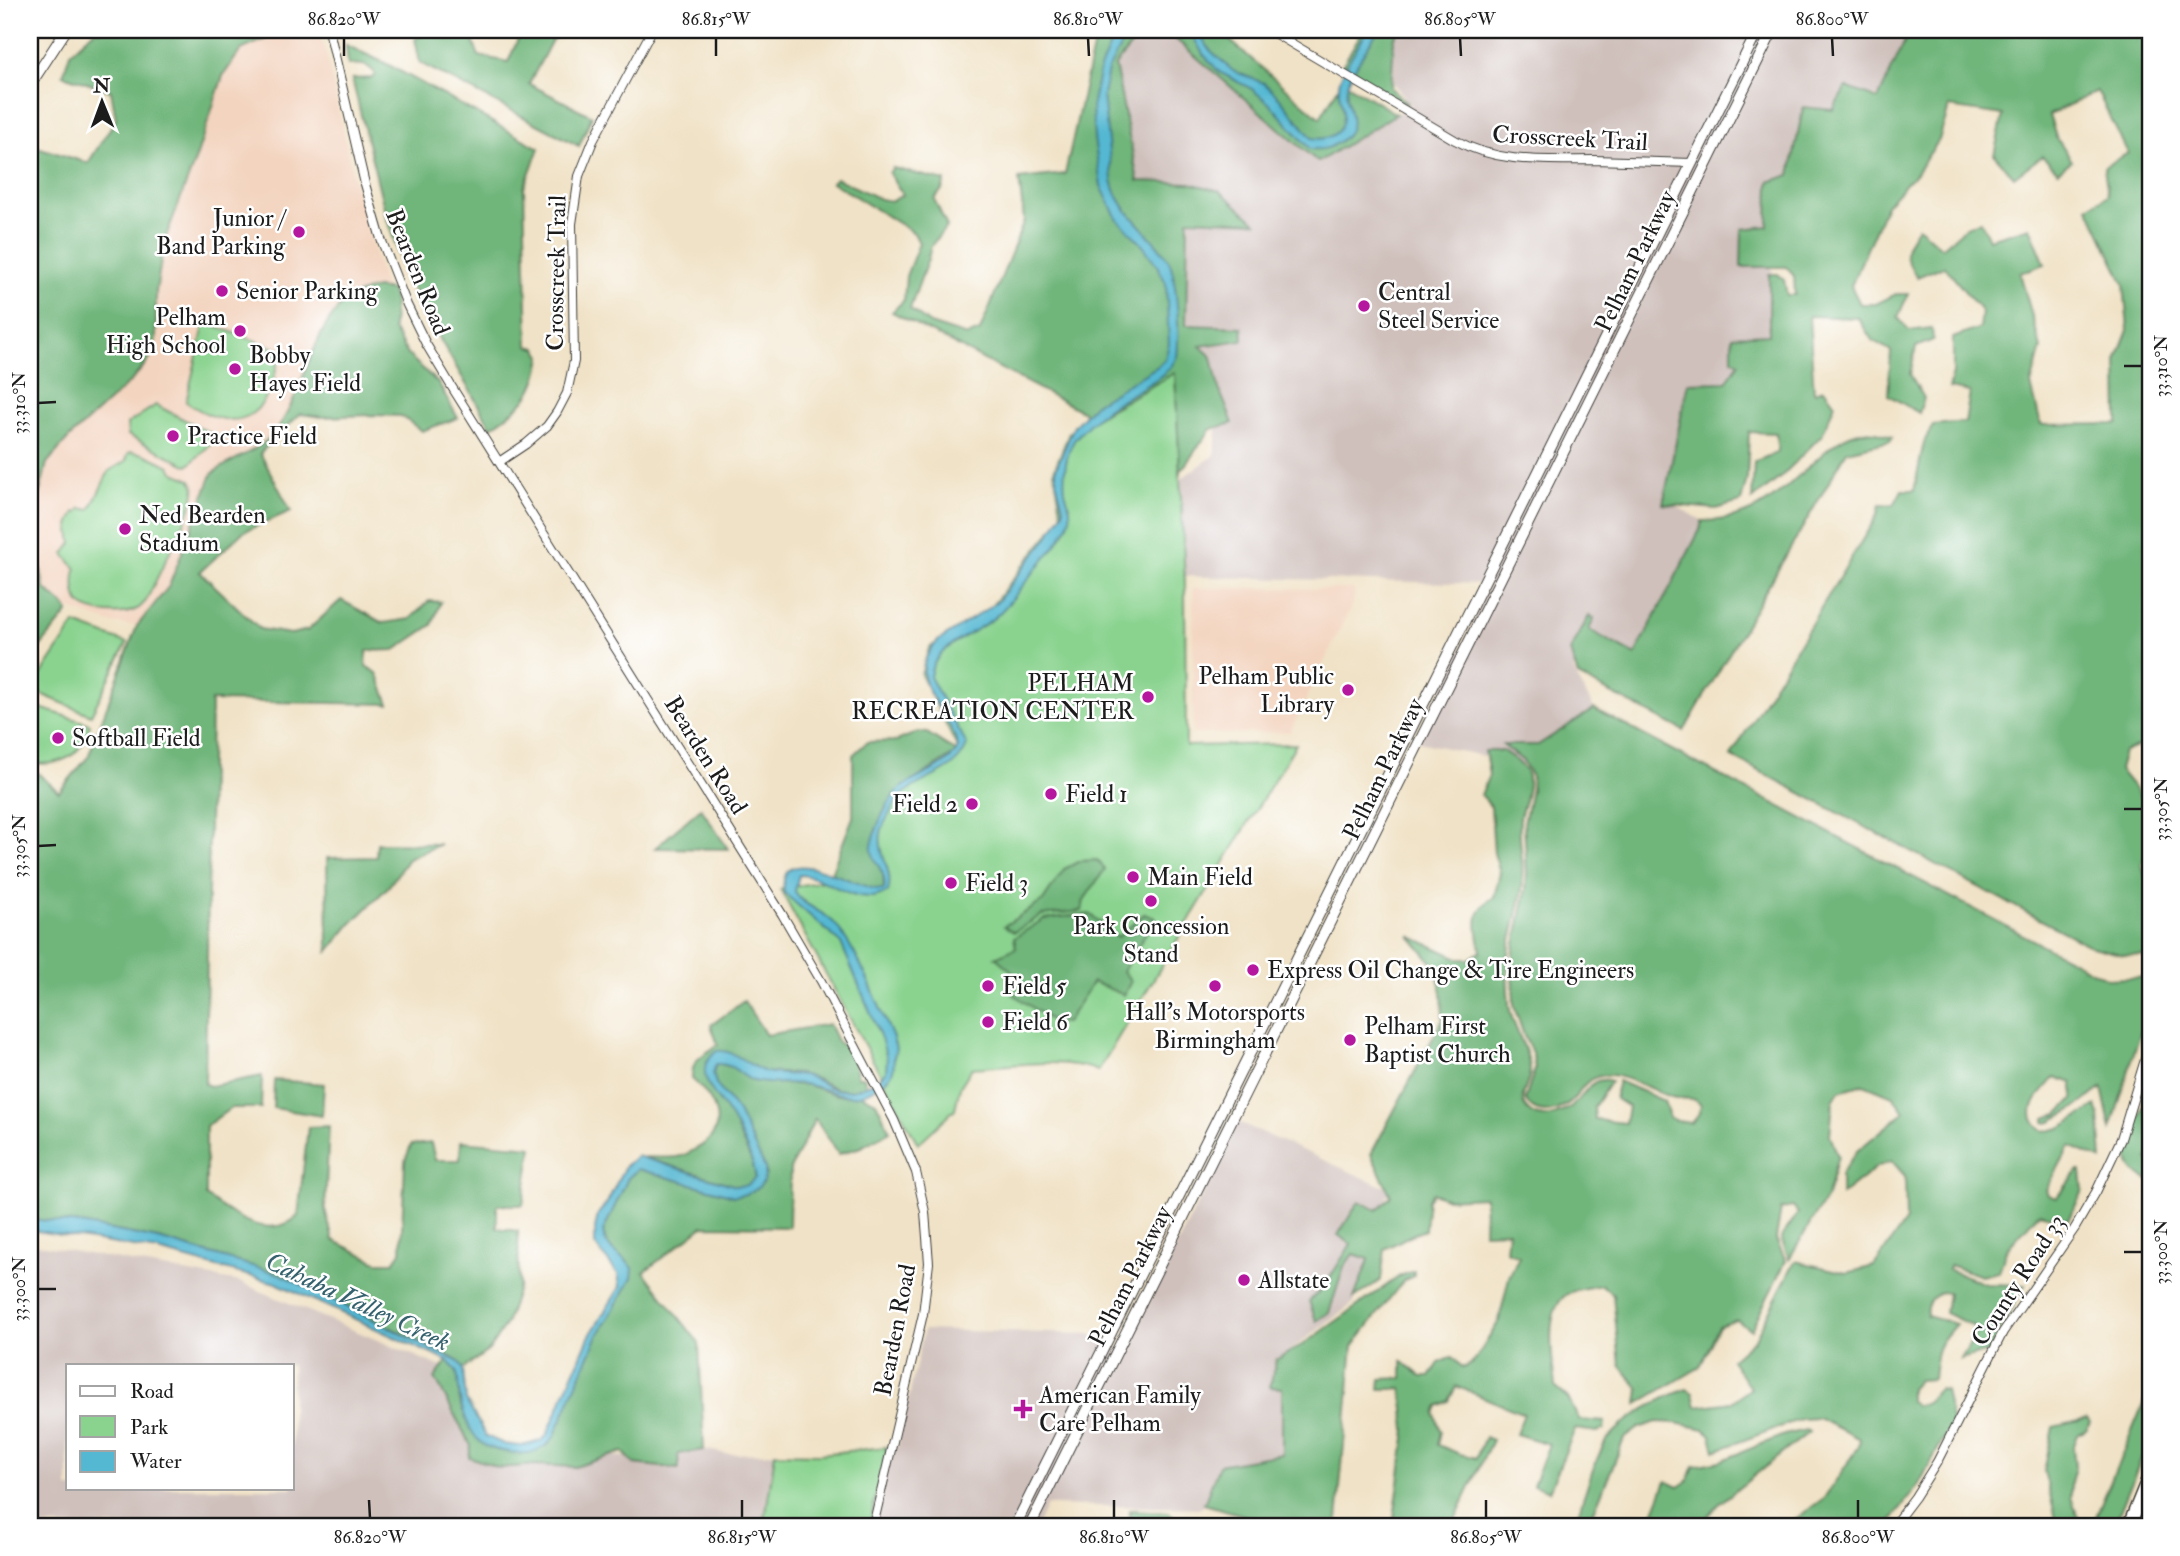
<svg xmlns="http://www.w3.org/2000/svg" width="2180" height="1556" font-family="'IM FELL Double Pica',serif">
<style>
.built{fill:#f3d4bf}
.industrial{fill:#cfc0bb;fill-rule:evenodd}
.green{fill:#8ad38f;stroke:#537856;stroke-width:2}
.forest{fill:#6fb57a;stroke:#46684b;stroke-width:2}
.water{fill:#54b8d3;stroke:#386a78;stroke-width:2}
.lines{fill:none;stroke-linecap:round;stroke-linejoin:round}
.minor-casing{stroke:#3c3a36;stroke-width:10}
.major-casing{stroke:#3c3a36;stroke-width:12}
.highway-casing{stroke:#3c3a36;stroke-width:15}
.minor{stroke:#fff;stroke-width:8}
.major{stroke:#fff;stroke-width:10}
.highway{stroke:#fff;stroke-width:12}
.ticks{fill:none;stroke:#1c1c1c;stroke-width:2.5}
.poi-dot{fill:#b5179e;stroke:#fff;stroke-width:2.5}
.labels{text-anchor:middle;stroke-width:5;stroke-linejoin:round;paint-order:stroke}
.street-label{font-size:24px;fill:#1c1c1c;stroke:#fff}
.poi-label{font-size:24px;fill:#1c1c1c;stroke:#fff;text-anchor:start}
.water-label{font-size:26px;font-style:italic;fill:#35626e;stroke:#fff}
.neatline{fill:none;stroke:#1c1c1c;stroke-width:2.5}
.ticks-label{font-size:18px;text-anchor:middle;fill:#1c1c1c}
</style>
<rect width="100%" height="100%" fill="#fff"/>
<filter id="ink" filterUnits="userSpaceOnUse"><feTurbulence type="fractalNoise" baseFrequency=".0143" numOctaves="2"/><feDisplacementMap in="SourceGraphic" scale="14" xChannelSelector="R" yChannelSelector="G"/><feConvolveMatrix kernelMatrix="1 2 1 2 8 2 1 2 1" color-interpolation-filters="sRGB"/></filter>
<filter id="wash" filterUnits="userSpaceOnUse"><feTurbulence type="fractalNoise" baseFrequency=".00686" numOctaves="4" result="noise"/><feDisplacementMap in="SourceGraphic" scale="28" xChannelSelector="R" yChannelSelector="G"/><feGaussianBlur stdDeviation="1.57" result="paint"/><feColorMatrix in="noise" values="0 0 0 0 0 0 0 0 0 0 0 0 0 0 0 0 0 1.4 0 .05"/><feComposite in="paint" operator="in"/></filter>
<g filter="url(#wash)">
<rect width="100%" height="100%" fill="#f0e2c6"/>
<path class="built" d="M316 32 325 48 355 185 385 288H376L360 293 343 302 328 324 316 346 293 402 276 431 257 446 223 465 212 474 169 586 137 626 111 623 67 608 44 588 37 547 38 501 47 463 69 438 132 380 150 359 156 339V292L164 242 196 158 223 76 241 50 270 37Z
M1193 588 1354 589V598L1349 611 1290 732 1193 734Z"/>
<path class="industrial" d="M1144 30H1165L1318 162 1411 105 1393 83 1394 39 1399 30H1919L1887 99 1848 89 1796 176 1771 228 1777 428 1682 427 1672 504 1711 525 1639 662 1588 638 1573 670 1594 709 1546 770 1419 742 1490 584 1177 576 1176 482 1215 455 1218 418 1189 365 1138 182 1115 65Z
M1238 1122 1389 1189 1354 1303 1282 1356V1454L1219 1465 1202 1508 1047 1505 1037 1526H869L886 1448 898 1446 924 1330 1089 1334 1124 1352Z
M39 1245 239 1282 444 1368 459 1397 496 1447 627 1457 660 1440 726 1454 775 1453 764 1526H30V1246ZM68 1365H292V1488H68Z"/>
<path class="green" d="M205 322 280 350C271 410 246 442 186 402Z
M1175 372 1185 582 1186 746 1296 744 1098 1071C1064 1056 1010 1066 972 1068L960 1087 955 1109 918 1144 780 889 850 876 888 793 958 749 921 675 929 648 989 609 1062 517 1054 470 1069 433Z
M156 405 218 437 188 466 128 435 127 424Z
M131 452 144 454 170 466 173 472 191 480 195 487 192 503 185 521 146 601C144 603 139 609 137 609 124 616 88 615 79 602 73 594 74 578 76 569L64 554 72 543 69 525 75 512 77 513 81 508 90 510 109 471 126 461 128 454Z
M75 624 127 643 91 715 31 690Z
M37 707 90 724C83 756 61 767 30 763V730Z
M887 1447 869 1526H764L775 1453 819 1454Z"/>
<path class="forest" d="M95 30 186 32 189 30H313L316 32 270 37 241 50 223 76 196 158 164 242 156 292V339L150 359 132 380 69 438 47 463 38 501 37 547 44 588 67 608 68 613 30 659V155L37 147 88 163 116 119 111 91 63 75 70 53Z
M434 30H450L471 36 479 56 508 62 522 30H567L552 40 529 84 592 116 579 146 420 63 415 39Z
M1097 30H1144L1115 65 1138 181 1190 183 1220 191 1256 222 1188 219 1186 325 1242 327 1243 340 1200 346 1212 357 1219 389 1233 423 1211 429 1180 472 1175 373 1095 418 892 312 904 300 906 276 919 243 914 233 832 182 836 178 880 199 892 201 903 195 889 173 893 168 945 181 942 190 934 199 947 226 931 246 928 259 910 309 930 324 967 336 980 331 1024 221 1019 179 1065 174Z
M1165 30H1218L1320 118 1342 81 1396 114 1318 162Z
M1363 30H1399L1394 39 1391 88 1407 103V105L1342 66Z
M1910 30H2150V744L2146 743 2124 752 2119 770 2149 806 2150 842 2142 865 2150 891V956L2124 955 2092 947 1731 756 1878 514 1880 504 1894 505 1902 490H1914L1924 442 1933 425 1965 422 1970 392 1949 388 1953 373V338L1980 328 1982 312 1944 266 1917 277C1901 255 1903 249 1918 227L1942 248 1966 227 1981 221 1989 239 2030 227 2045 264 2020 273 2041 348 2031 385 2041 425 2118 424 2117 358 2128 330 2124 284 2088 207 2108 195 2104 167 2128 153 2097 91 2049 115 2056 137 2072 161 2058 171 2042 156 2014 177 1994 155 2003 115 1949 107 1939 140 1916 173 1886 205 1851 286 1860 304H1876L1896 294H1908L1898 317 1909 331 1932 328 1933 340 1916 347 1910 374 1924 398 1919 413 1888 395 1891 351 1872 340 1858 318 1809 316 1814 392 1824 389 1835 404 1822 435 1781 477 1752 500 1754 462 1778 452 1776 433 1749 432 1747 479 1741 502 1716 509 1663 504 1688 383 1726 382 1739 363 1732 359V336L1769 334V274H1778L1784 280 1787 295H1795L1794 276 1786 267H1741L1742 229 1768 226 1769 182 1790 175 1803 107 1833 110 1846 87 1878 99Z
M346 45 387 64 539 148 524 188 528 346 537 348 542 356C536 394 523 406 491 427L437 334 406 276 386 216 352 79 372 78 375 74C370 64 359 64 348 65Z
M376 288 391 290 394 302 393 329 408 355 438 383 458 418 422 431 401 416 372 415 322 417 300 414 260 453 291 511 243 532 200 572 260 629 291 634 308 630 341 600 383 623 410 619 429 601 441 602 432 625 395 650 367 651 366 666 377 673 389 704 211 701 205 1084 210 1086 262 1076 261 1108H231L206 1126V1196C231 1215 269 1242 298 1216L308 1127 329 1126 325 1209 333 1240 377 1262H394L401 1252 405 1161 411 1145 431 1143 435 1160H460L461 1141 532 1147 523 1205H497V1228L518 1231 519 1285 507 1322 489 1350 463 1369 459 1362 447 1355 280 1274 158 1239 80 1224 30 1219V766L59 792 88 757 137 626 169 586 212 474C232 458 263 450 278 428 304 390 310 338 342 304 350 295 365 291 376 288Z
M1863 431 1877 432 1892 437 1891 441 1847 451 1684 731 1578 676 1570 651 1589 616 1594 618 1589 630 1635 655 1700 530 1702 521C1758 521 1779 493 1817 459 1832 445 1843 435 1863 431Z
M1594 709 2107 979 2150 977V1006L2137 1043 2111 1129 2102 1088 2074 1109 2048 1123 2045 1122V1118L2058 1114 2073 1099V1083L2055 1077C2040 1094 2018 1114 2044 1132L2060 1128 2096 1106 2099 1115 2102 1160 2070 1146 2046 1190 2048 1195 2056 1198 2078 1171H2081L2083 1191 2068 1220 2039 1213 2006 1250 1999 1272 1981 1276 1950 1265 1948 1269 1985 1284 2025 1285 1987 1354 1981 1353 1961 1359 1975 1335 1973 1326 1945 1313 1948 1293 1941 1292C1931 1299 1925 1303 1927 1316L1956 1324C1936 1346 1936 1349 1933 1379L1918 1380 1910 1389V1401L1916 1406 1925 1403 1939 1389 1945 1390 1952 1423 1919 1484 1887 1526H1786L1824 1498 1859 1446 1860 1439 1818 1418 1801 1419 1715 1451 1711 1435 1704 1429 1676 1423 1657 1422 1639 1428 1624 1439 1588 1526H1574C1581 1506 1596 1453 1608 1439 1628 1416 1659 1399 1687 1389L1693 1393 1696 1407 1732 1402 1750 1388 1731 1360 1755 1339 1795 1261 1847 1273 1874 1266 1906 1220 1905 1176 1892 1161 1877 1167 1841 1195V1174L1857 1151 1904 1112 1893 1096 1864 1084 1839 1091 1833 1101 1830 1135 1838 1156 1827 1196 1789 1259 1781 1238 1798 1213 1793 1207 1781 1209 1776 1239 1786 1261 1751 1330 1737 1320 1719 1326 1700 1367 1637 1404 1639 1389 1620 1365 1613 1295 1602 1285C1591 1287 1579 1288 1569 1293 1542 1308 1553 1361 1555 1387L1568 1398 1579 1420 1605 1422 1604 1429 1597 1432 1575 1429 1549 1491 1533 1485 1549 1444 1516 1434 1524 1414 1456 1386 1449 1401 1438 1406 1435 1414 1441 1431 1438 1445 1460 1454 1476 1458 1485 1437 1492 1440 1452 1526H1393L1406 1430 1402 1389H1379L1380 1379 1402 1378V1361L1422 1377H1430L1439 1363 1452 1357 1463 1368 1474 1362 1499 1321 1509 1277 1519 1256 1506 1251 1508 1231 1484 1232 1485 1197 1447 1199 1433 1193 1428 1199 1425 1230 1409 1236 1385 1249 1381 1280 1354 1298 1369 1259 1353 1254 1344 1267 1329 1313 1316 1321 1309 1301 1324 1287 1351 1244 1338 1235 1359 1201 1377 1210 1391 1196 1371 1154 1443 1019 1442 992 1435 966 1410 936 1460 959H1469L1481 951C1477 929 1471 910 1494 897L1500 873 1494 853 1491 807 1481 795 1489 775 1485 751H1503C1512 757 1526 766 1528 777 1530 791 1522 806 1520 819 1518 842 1525 865 1522 888 1520 907 1514 926 1510 945 1507 964 1507 985 1509 1004 1511 1027 1528 1046 1530 1069 1531 1086 1513 1099 1530 1112 1543 1123 1567 1112 1577 1101 1587 1090 1594 1075 1611 1081L1594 1107 1595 1120 1625 1123 1628 1107 1616 1099 1615 1092 1618 1081 1664 1101 1669 1117 1677 1121 1691 1123 1698 1115 1701 1106C1694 1094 1683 1101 1672 1097 1656 1092 1625 1075 1610 1075 1604 1075 1595 1077 1590 1080 1583 1085 1580 1091 1575 1097 1562 1112 1537 1120 1525 1100L1535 1069 1533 1055 1524 1036 1514 1006 1513 970 1514 949 1526 889 1527 873 1524 823 1531 790 1532 777 1523 761 1503 745H1538Z
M918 732 927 733 957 752 895 793 876 830V861L883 870 884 889C867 892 847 880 831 873L853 817V755L867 742 897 741Z
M701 808 728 849 655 848Z
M377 843 440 844 408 859 389 886 351 924 328 952 327 858 376 857Z
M1097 860 1105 869 1084 900 1082 911 1042 915 1014 932 1004 926 1043 901 1064 869 1080 861Z
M1090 914 1118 937 1144 914 1155 918 1123 971 1131 981 1124 995 1093 982 1066 1023 1053 1022 1013 994 1012 971 995 957 1016 948 1014 938 1044 919Z
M744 1001 766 1035 829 1024 837 1041 851 1053 858 1077H864L866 1086 849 1091 837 1089 814 1078 799 1074 763 1072 730 1053 706 1062V1073L709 1086 732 1118 755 1169V1178L752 1183 747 1186H736L643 1157C655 1157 670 1159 681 1156 686 1155 692 1151 696 1149 731 1130 716 1100 692 1079 691 1059 703 1055 718 1045L711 1025Z
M716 1063 736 1068 752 1081 808 1085 837 1095 860 1094 876 1102 890 1131 861 1147 839 1154 815 1119 790 1169 789 1227 703 1226 644 1272 699 1343 704 1450 678 1454 679 1469 634 1464 623 1452 575 1467 536 1465 500 1468 469 1457 471 1446 435 1378 447 1361C469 1379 452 1393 464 1412 472 1426 486 1438 497 1450L547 1446 554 1437 597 1337 626 1288 628 1262C616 1255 605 1246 603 1231L628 1178 638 1169 734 1196 766 1175 765 1168 738 1112 716 1084 713 1073Z
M274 1080 324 1084 322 1116 273 1108Z
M2150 1096V1152L2148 1160 2150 1161V1181C2143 1177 2136 1175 2132 1168 2119 1153 2140 1116 2147 1099Z
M1414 1271V1276L1404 1280 1353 1346 1337 1520 1335 1526H1281L1204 1504 1219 1465 1282 1454V1388L1270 1387 1276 1360 1307 1342 1400 1276Z
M2150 1388V1437L2114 1526H2092Z
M2087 1419 2090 1423 2087 1429 2078 1435 2073 1448 2075 1467 2071 1482V1497L2081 1526H2055L2057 1523 2044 1471 2053 1427Z
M1806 1430 1809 1432 1720 1503 1699 1526H1648L1666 1481 1679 1487 1688 1481 1694 1466 1720 1461 1784 1435Z
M1130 1510 1169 1512 1182 1526H1128Z"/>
<path class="water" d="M1117 30H1129L1108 70 1103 95 1112 179C1118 213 1152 232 1169 261 1176 275 1179 323 1178 340 1178 345 1178 351 1177 356 1170 379 1124 395 1106 410 1097 417 1082 431 1075 439 1066 453 1063 475 1065 491 1067 501 1073 511 1069 522 1063 540 1041 562 1029 578 1018 592 1007 607 994 618 973 635 932 647 930 677L967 745C957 774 921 777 901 796 896 801 884 823 882 829 875 852 895 870 888 892 883 894 877 897 872 897 847 899 824 876 799 875L795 891C802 907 826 911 836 925 862 958 876 1000 893 1038L896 1049C892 1057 896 1067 891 1075 888 1079 883 1082 879 1085 850 1107 836 1090 808 1085 790 1081 771 1086 754 1081 739 1077 736 1063 716 1064L713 1073 716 1084 738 1112 765 1168C768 1187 750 1195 734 1196L638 1169 628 1178 603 1231C605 1252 622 1254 633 1268L632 1278 597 1337 554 1437C545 1449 531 1455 515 1453 506 1452 497 1451 488 1447 471 1440 460 1408 459 1390 457 1374 460 1372 447 1361L276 1283 158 1251 30 1230V1219L80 1224 158 1239 280 1274 459 1362 463 1369 466 1400 486 1436 504 1444 521 1446 541 1441 547 1435 589 1337 620 1287 618 1274 595 1245V1229L598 1214 607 1203 625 1166 637 1156 736 1186 747 1185 755 1178C756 1164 739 1132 732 1119 723 1102 694 1079 709 1058 712 1055 713 1052 717 1051 731 1048 748 1065 761 1070 773 1076 790 1073 803 1075 813 1077 819 1081 827 1086 848 1096 870 1087 886 1072L887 1059 881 1038 841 943 784 893C776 833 862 894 884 889 887 869 873 865 872 850 871 845 874 838 875 834 878 822 887 805 894 795 908 777 951 769 958 747 950 709 899 679 938 641L997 602 1048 537 1063 512V507L1056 482V468L1074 426 1095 404 1158 366 1165 359 1169 344 1166 283 1157 265 1140 242 1117 219 1101 186 1094 138 1092 107 1100 68Z
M1189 30H1197L1210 50 1233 71 1264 83 1279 97 1312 138C1327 141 1343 134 1343 116 1344 106 1337 95 1339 84 1340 72 1361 42 1367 30H1378C1371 43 1349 73 1347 87 1343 108 1364 123 1340 141 1329 149 1322 150 1310 149L1271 105 1252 89 1219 72 1203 54Z"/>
</g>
<g filter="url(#ink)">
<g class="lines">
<g class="minor-casing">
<path id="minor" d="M329 30 365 184 381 239 407 305 426 344 450 384 782 914 821 981 894 1120 916 1172 925 1212 929 1263 923 1314 873 1526
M1269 30 1455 140C1498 164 1546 160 1594 160 1627 161 1659 162 1692 163
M499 462 526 444 547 426 557 412 567 393 574 361 572 224 579 176 593 141 652 30
M1893 1526 1915 1497 1937 1462 2003 1332 2075 1228 2096 1192 2121 1139 2150 1043"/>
</g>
<g class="major-casing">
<path id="major" d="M30 85 66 30
M1015 1526 1758 30
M1030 1526 1773 30"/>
</g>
<g class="highway-casing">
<path id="highway" d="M2129 1526 2150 1474"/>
</g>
<use href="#minor" class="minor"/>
<use href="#major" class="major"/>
<use href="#highway" class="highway"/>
</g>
</g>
<path class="ticks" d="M344 38V56M716 38V56M1088 38 1089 56M1460 38 1461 56M1832 38 1833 56M2124 366H2142M38 403 56 402M2124 809H2142M38 846 56 845M2124 1252H2142M38 1289H56M369 1500 370 1518M742 1500V1518M1114 1500V1518M1486 1500V1518M1858 1500V1518"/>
<g class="poi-dot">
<circle cx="299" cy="232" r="7"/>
<circle cx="222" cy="291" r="7"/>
<circle cx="1364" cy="306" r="7"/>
<circle cx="240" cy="331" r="7"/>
<circle cx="235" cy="369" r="7"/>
<circle cx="173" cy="436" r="7"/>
<circle cx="125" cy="529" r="7"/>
<circle cx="1348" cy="690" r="7"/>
<circle cx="1148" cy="697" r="7"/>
<circle cx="58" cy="738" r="7"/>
<circle cx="1051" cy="794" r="7"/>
<circle cx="972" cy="804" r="7"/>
<circle cx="1133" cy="877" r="7"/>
<circle cx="951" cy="883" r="7"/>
<circle cx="1151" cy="901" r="7"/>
<circle cx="1253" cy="970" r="7"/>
<circle cx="988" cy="986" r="7"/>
<circle cx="1215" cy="986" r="7"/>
<circle cx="988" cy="1022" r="7"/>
<circle cx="1350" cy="1040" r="7"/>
<circle cx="1244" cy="1280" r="7"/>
<path d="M1019.5 1398.5h7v7h7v7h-7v7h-7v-7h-7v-7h7z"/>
</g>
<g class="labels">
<g class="street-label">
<text transform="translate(1570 138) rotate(3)" y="8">Crosscreek Trail</text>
<text transform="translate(1635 261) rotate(-64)" y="8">Pelham Parkway</text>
<text transform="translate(418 272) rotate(68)" y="8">Bearden Road</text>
<text transform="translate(556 273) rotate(-89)" y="8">Crosscreek Trail</text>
<text transform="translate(706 755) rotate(58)" y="8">Bearden Road</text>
<text transform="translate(1383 769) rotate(-64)" y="8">Pelham Parkway</text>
<text transform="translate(1130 1276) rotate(-63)" y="8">Pelham Parkway</text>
<text transform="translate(2018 1280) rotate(-57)" y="8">County Road 33</text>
<text transform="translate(895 1330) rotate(-79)" y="8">Bearden Road</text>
</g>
<g class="poi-label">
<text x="285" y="226" text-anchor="end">Junior /<tspan x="285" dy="28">Band Parking</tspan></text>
<text x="236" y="299">Senior Parking</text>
<text x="1378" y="300">Central<tspan x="1378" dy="28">Steel Service</tspan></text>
<text x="226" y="325" text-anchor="end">Pelham<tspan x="226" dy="28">High School</tspan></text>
<text x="249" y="363">Bobby<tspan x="249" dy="28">Hayes Field</tspan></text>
<text x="187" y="444">Practice Field</text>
<text x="139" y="523">Ned Bearden<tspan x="139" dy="28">Stadium</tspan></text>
<text x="1334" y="684" text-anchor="end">Pelham Public<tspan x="1334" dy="28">Library</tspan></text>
<text x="1134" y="691" text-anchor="end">PELHAM<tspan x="1134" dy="28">RECREATION CENTER</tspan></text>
<text x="72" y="746">Softball Field</text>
<text x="1065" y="802">Field 1</text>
<text x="958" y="812" text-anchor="end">Field 2</text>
<text x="1147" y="885">Main Field</text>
<text x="965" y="891">Field 3</text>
<text x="1151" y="934" text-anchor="middle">Park Concession<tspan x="1151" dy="28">Stand</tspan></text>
<text x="1267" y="978">Express Oil Change &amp; Tire Engineers</text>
<text x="1002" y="994">Field 5</text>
<text x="1215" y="1020" text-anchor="middle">Hall's Motorsports<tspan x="1215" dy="28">Birmingham</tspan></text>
<text x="1002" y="1030">Field 6</text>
<text x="1364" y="1034">Pelham First<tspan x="1364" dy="28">Baptist Church</tspan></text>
<text x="1258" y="1288">Allstate</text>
<text x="1039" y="1403">American Family<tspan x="1039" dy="28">Care Pelham</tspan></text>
</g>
<g class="water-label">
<text transform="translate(358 1301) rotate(25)" y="9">Cahaba Valley Creek</text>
</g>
</g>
<rect width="2180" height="1556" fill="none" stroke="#fff" stroke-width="77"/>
<rect x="66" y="1364" width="228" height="126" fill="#ffffff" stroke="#a4a4a4" stroke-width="2"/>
<rect x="80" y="1386" width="35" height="10" fill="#ffffff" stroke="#a4a4a4" stroke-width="2"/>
<text x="130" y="1398" font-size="21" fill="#1c1c1c">Road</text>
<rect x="80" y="1416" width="35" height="21" fill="#8ad38f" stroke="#a4a4a4" stroke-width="2"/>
<text x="130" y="1434" font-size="21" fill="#1c1c1c">Park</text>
<rect x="80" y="1451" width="35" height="21" fill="#54b8d3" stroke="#a4a4a4" stroke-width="2"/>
<text x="130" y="1468" font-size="21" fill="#1c1c1c">Water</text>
<g transform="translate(102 102) rotate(359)" stroke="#ffffff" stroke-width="5" paint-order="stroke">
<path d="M0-5L12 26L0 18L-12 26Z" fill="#1c1c1c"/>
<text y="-10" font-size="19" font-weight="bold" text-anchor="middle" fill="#1c1c1c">N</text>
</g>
<rect x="38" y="38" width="2104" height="1480" class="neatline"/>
<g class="ticks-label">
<text x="344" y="25">86.820°W</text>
<text x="716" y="25">86.815°W</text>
<text x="1088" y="25">86.810°W</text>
<text x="1460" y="25">86.805°W</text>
<text x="1832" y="25">86.800°W</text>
<text transform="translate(2161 366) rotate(-90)" y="6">33.310°N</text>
<text transform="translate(19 403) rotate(-90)" y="6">33.310°N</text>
<text transform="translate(2161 809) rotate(-90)" y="6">33.305°N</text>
<text transform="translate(19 846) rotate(-90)" y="6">33.305°N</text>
<text transform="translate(2161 1252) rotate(-90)" y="6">33.300°N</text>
<text transform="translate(19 1289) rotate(-90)" y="6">33.300°N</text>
<text x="370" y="1543">86.820°W</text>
<text x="742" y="1543">86.815°W</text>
<text x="1114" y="1543">86.810°W</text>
<text x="1486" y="1543">86.805°W</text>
<text x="1858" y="1543">86.800°W</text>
</g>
</svg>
